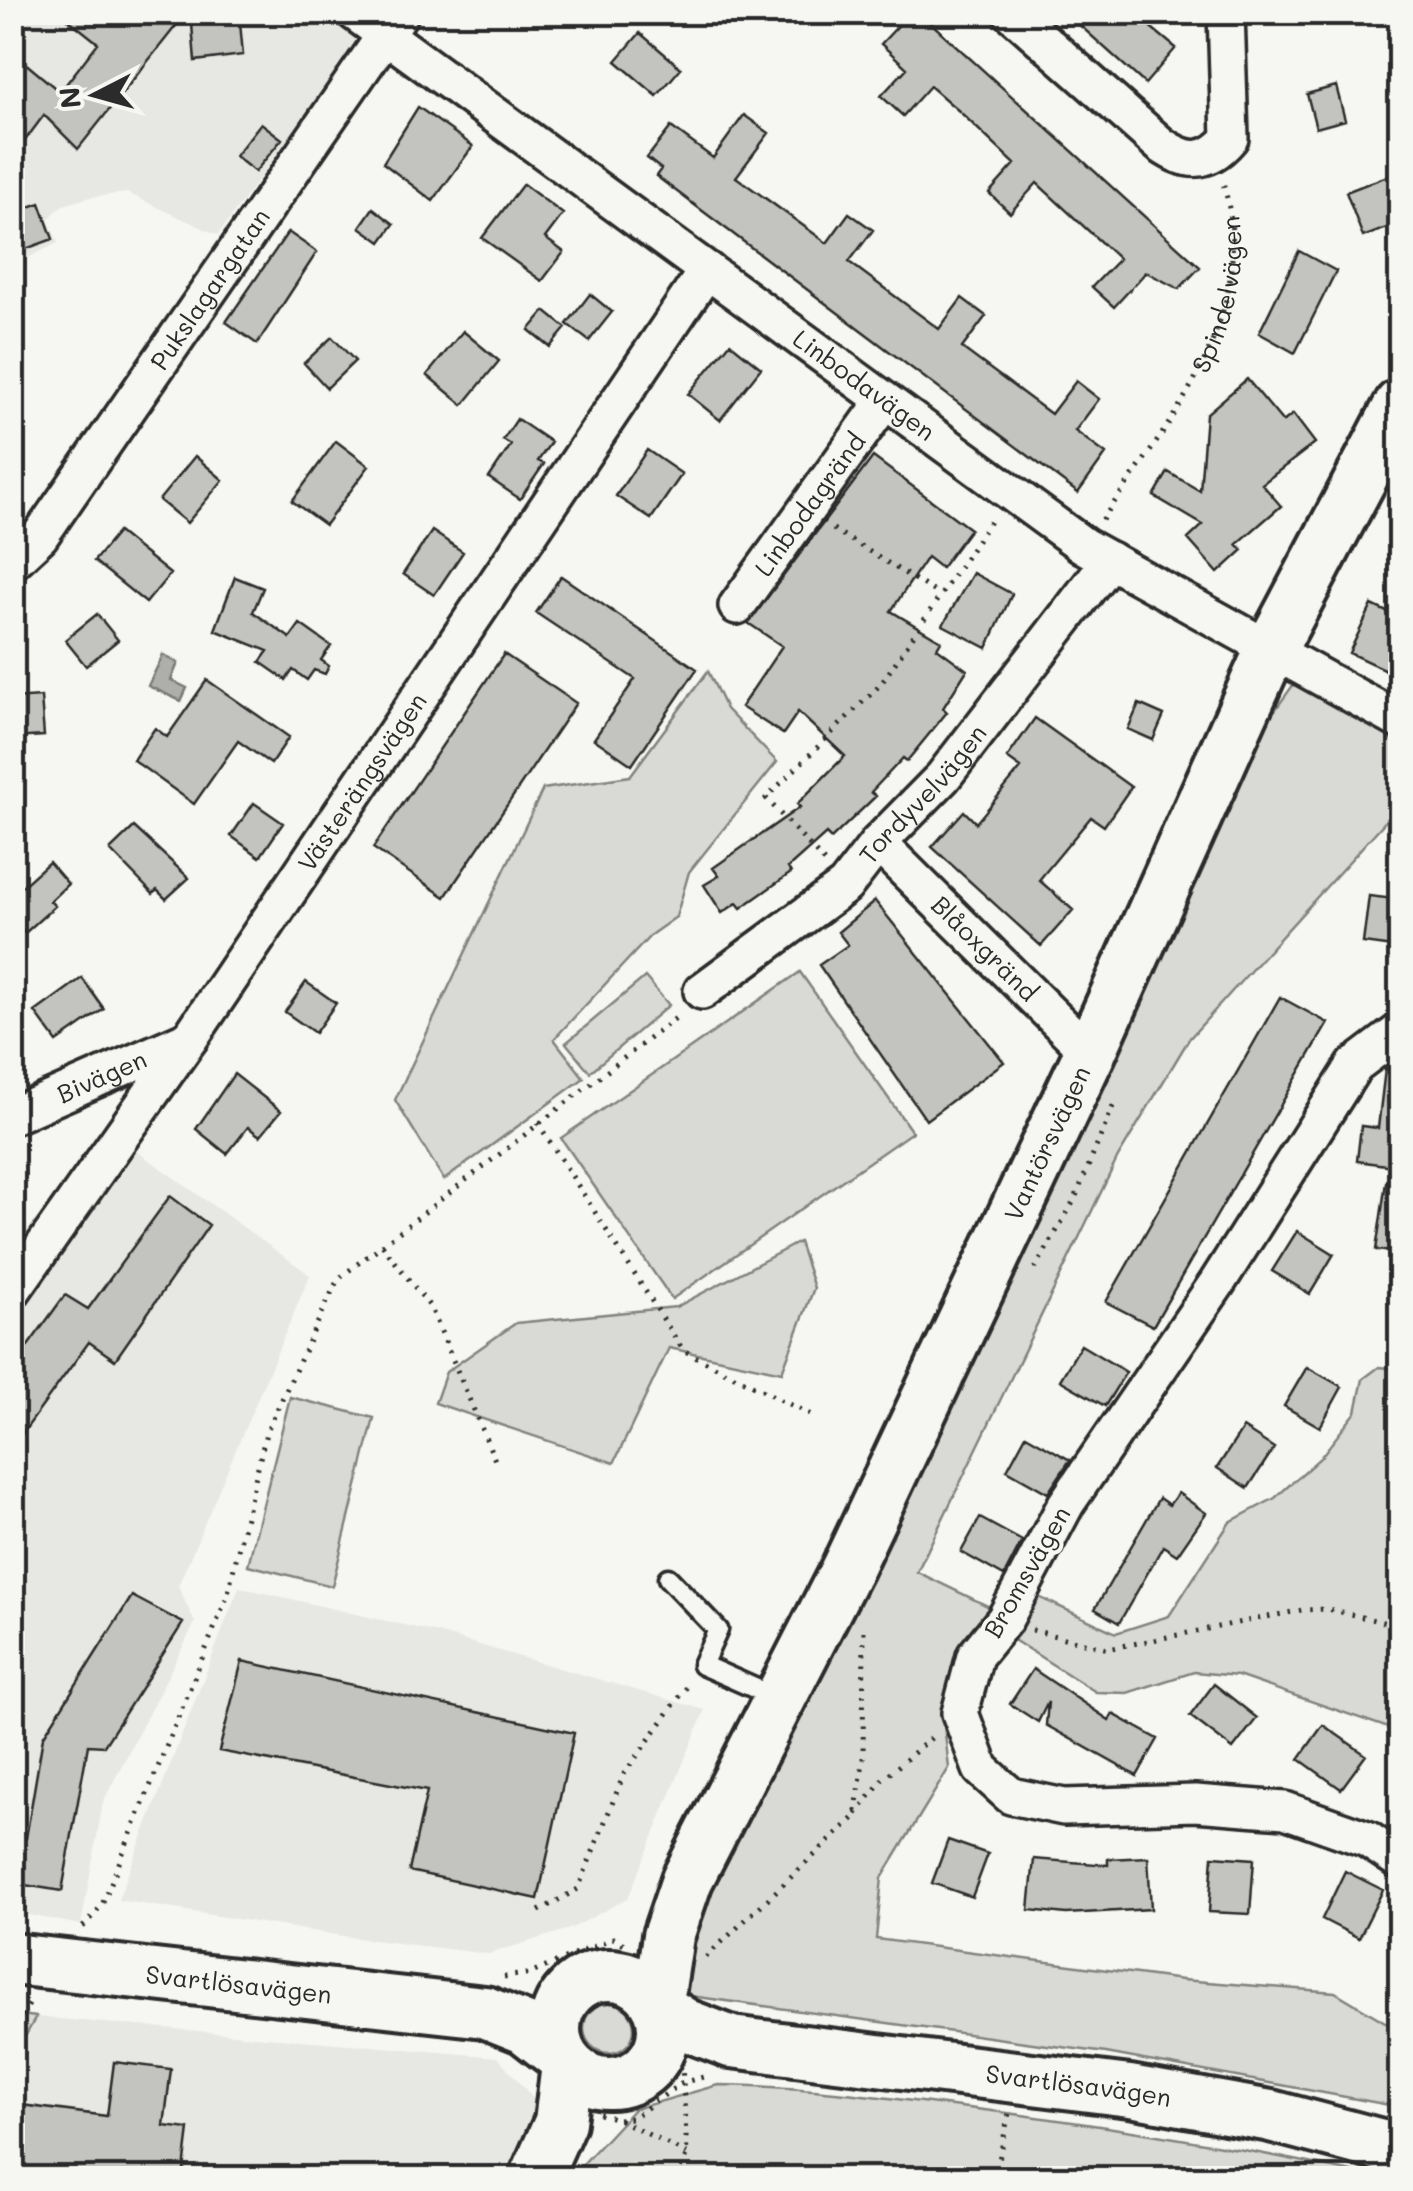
<svg xmlns="http://www.w3.org/2000/svg" width="1413" height="2191" font-family="Mali,sans-serif">
<style>
.built{fill:#e7e7e3}
.green{fill:#d9d9d5;stroke:#828280;stroke-width:2.5}
.water{fill:#aeaeab;stroke:#7a7a78;stroke-width:2.5}
.building{fill:#c3c3c0;stroke:#2b2b2b;stroke-width:2.5}
.lines{fill:none;stroke-linecap:round;stroke-linejoin:round}
.lane-casing{stroke:#2b2b2b;stroke-width:25}
.street-casing{stroke:#2b2b2b;stroke-width:42}
.secondary-casing{stroke:#2b2b2b;stroke-width:58}
.path{stroke:#2b2b2b;stroke-width:5;stroke-dasharray:2.5 8;stroke-linecap:butt}
.lane{stroke:#f6f6f2;stroke-width:18}
.street{stroke:#f6f6f2;stroke-width:35}
.secondary{stroke:#f6f6f2;stroke-width:50}
.labels{text-anchor:middle;stroke-width:8;stroke-linejoin:round;paint-order:stroke}
.street-label{font-size:25px;fill:#2b2b2b;stroke:#f6f6f2}
</style>
<rect width="100%" height="100%" fill="#f6f6f2"/>
<filter id="ink" filterUnits="userSpaceOnUse"><feTurbulence type="fractalNoise" baseFrequency=".01" numOctaves="2"/><feDisplacementMap in="SourceGraphic" scale="20" xChannelSelector="R" yChannelSelector="G"/><feConvolveMatrix kernelMatrix="1 2 1 2 8 2 1 2 1" color-interpolation-filters="sRGB"/></filter>
<g filter="url(#ink)">
<path class="built" d="M16 12 327 13 362 38 218 235 127 193 91 197 63 205 48 219 58 243 13 265Z
M134 1149 310 1275 178 1586 195 1623 103 1802 81 1925 13 1912V1324Z
M239 1587 434 1632 705 1710 628 1898 572 1928 489 1954 356 1938 118 1900Z
M36 2017 498 2057 546 2114 510 2178H13V2058Z"/>
<path class="green" d="M708 671 726 709 777 762 689 872 676 917 652 934 554 1039 584 1078 444 1180 395 1100 543 789 630 776Z
M1296 681 1400 735V805L1189 1039 1118 1157 917 1572 996 1610 968 1636 953 1673 942 1708 949 1768 882 1878 876 1939 1182 1980 1335 1992 1400 2031V2107L1106 2053 683 1995 699 1887 1252 742Z
M800 972 912 1132 672 1299 561 1138Z
M645 977 669 1005 590 1072 566 1043Z
M799 1242 814 1288 782 1372 669 1348 614 1463 435 1403 446 1372 516 1323 676 1307Z
M1379 1367 1400 1369V1732L1238 1676 1194 1672 1127 1693 1096 1692 1009 1637 1030 1593 1116 1633 1169 1616 1230 1522 1275 1498 1320 1458 1356 1412 1363 1379Z
M290 1397 374 1418 332 1586 248 1565Z
M584 2028a25 25 0 1 1 50 0a25 25 0 1 1-50 0Z
M13 2014 36 2017 13 2058 12 2014Z
M718 2085C802 2086 884 2097 968 2108 1106 2125 1243 2147 1379 2178H570L634 2109Z"/>
<path class="water" d="M163 655 178 663 171 680 187 688 181 701 148 686Z"/>
<path class="building" d="M59 12H187L78 149 44 115 12 158V52L60 92 98 43Z
M191 12H239L243 55 195 61Z
M911 12H919L1200 267 1179 289 1146 272 1114 307 1092 287 1119 259 1037 183 1010 213 989 193 1015 164 960 112 930 86 903 116 881 96 907 68 881 44Z
M1065 12H1157L1147 24 1176 48 1145 84Z
M640 33 681 68 657 96 616 61Z
M1336 86 1345 120 1316 128 1307 94Z
M418 107 473 146 433 201 383 163Z
M744 115 769 133 736 177 827 243 849 213 873 230 849 262 939 329 962 298 986 316 962 348 1051 414 1076 381 1099 399 1075 431 1106 454 1078 493 656 176 661 169 647 158 671 127 713 158Z
M261 123 282 139 255 172 235 156Z
M1400 171V223L1363 237 1346 192Z
M523 184 563 214 545 238 564 252 542 281 482 238Z
M40 203 53 239 12 254V213Z
M373 208 394 224 381 242 360 227Z
M288 232 317 252 257 344 226 322Z
M1299 251 1336 271 1295 353 1259 333Z
M590 294 612 312 589 341 567 324Z
M545 311 566 328 550 347 529 330Z
M463 331 499 361 463 405 427 375Z
M332 337 355 361 327 388 304 363Z
M730 343 761 368 720 420 688 394Z
M1247 379 1283 422 1293 414 1315 443 1262 484 1281 506 1237 544 1243 550 1218 573 1188 539 1203 525 1154 496 1168 472 1200 491 1206 414Z
M517 419 551 442 538 461 544 464 520 499 489 478 511 445 503 440Z
M336 441 369 466 325 525 292 501Z
M647 450 682 474 651 519 616 496Z
M195 456 223 480 187 523 159 500Z
M873 457 970 529 941 568 927 557 891 611 941 641 937 648 967 670 943 708 947 712 907 761 903 758 871 792 876 796 831 839 826 834 788 868 791 873 741 908 737 903 722 913 704 885 719 876 713 868 800 807 797 804 845 756 798 712 783 734 741 707 782 646 748 623Z
M432 531 463 552 434 595 403 574Z
M118 532 170 574 146 603 94 561Z
M973 573 1012 594 987 648 943 625Z
M561 576 697 669 632 765 594 739 635 679 536 613Z
M235 577 263 588 253 612 290 638 300 624 331 646 321 660 329 666 325 674 314 670 307 680 293 670 286 680 260 662 268 651 215 630Z
M1372 605 1400 618V650L1390 672 1349 653Z
M97 614 118 640 86 666 65 640Z
M504 654 576 703 445 897 373 848Z
M207 680 289 737 271 764 238 741 194 804 133 760 155 728 167 737Z
M41 697 44 736 12 738V699Z
M1139 704 1164 715 1153 740 1128 729Z
M1035 718 1131 787 1104 826 1091 817 1039 880 1073 910 1041 946 932 847 964 811 976 823 1021 768 1007 758Z
M254 803 283 823 260 857 231 836Z
M134 827 189 878 166 899 157 890 153 894 110 850Z
M49 862 68 884 50 901 55 906 25 933 12 920V895Z
M1369 896 1395 899 1392 918 1400 919V948L1363 943Z
M875 901 1004 1062 926 1120 819 965 848 945 838 932Z
M82 978 104 1009 57 1042 35 1012Z
M306 982 336 1003 315 1033 285 1012Z
M1280 997 1328 1023 1153 1326 1106 1302Z
M1385 1069H1400V1167L1357 1161 1361 1126 1378 1128Z
M234 1074 281 1111 260 1136 248 1127 227 1154 196 1129Z
M1386 1182 1400 1183V1253L1376 1250Z
M170 1196 209 1225 115 1360 89 1342 12 1448V1368L65 1295 88 1309Z
M1297 1231 1334 1254 1310 1294 1272 1271Z
M1081 1345 1126 1372 1105 1406 1060 1380Z
M1307 1367 1342 1387 1320 1427 1284 1406Z
M1243 1428 1274 1448 1248 1488 1217 1468Z
M1026 1435 1070 1460 1048 1493 1007 1470Z
M1178 1493 1206 1513 1177 1555 1163 1546 1119 1623 1095 1609 1159 1498 1169 1505Z
M980 1518 1022 1541 1004 1576 961 1552Z
M132 1596 183 1623 104 1746 88 1745 62 1891 12 1883V1836L26 1838 43 1737Z
M242 1661 574 1733 538 1899 409 1871 427 1791 219 1751Z
M1033 1669 1109 1720 1113 1714 1158 1739 1137 1776 1046 1725 1048 1702 1038 1722 1010 1704Z
M1214 1684 1257 1718 1233 1749 1190 1716Z
M1323 1725 1366 1755 1341 1789 1299 1759Z
M948 1840 988 1854 972 1897 932 1883Z
M1213 1856 1254 1859 1250 1914 1209 1912Z
M1148 1857 1151 1909 1066 1914 1029 1910 1034 1859 1108 1865V1859Z
M1345 1871 1383 1890 1359 1938 1322 1919Z
M114 2062 171 2069 164 2126 189 2129 183 2178H12L21 2105 107 2116Z"/>
<g class="lines">
<g class="lane-casing">
<path id="lane" d="M668 1578 718 1630 702 1665 777 1698"/>
</g>
<g class="street-casing">
<g id="street">
<path id="s2" d="M354 12 1084 546 1400 721"/>
<path d="M1011 12 1161 145C1188 164 1208 164 1230 138L1226 12"/>
<path id="s3" d="M12 562 40 536 401 12"/>
<path id="s4" d="M737 606 883 403"/>
<path id="s5" d="M878 843 1090 1053"/>
<path id="s6" d="M702 991 845 886 878 843 943 777 1110 560"/>
<path d="M1400 1031 1355 1065 1217 1283 1066 1504 1005 1619 975 1656 960 1713 981 1769 1011 1796 1064 1807 1195 1803 1285 1810 1367 1839 1400 1861"/>
<path id="s7" d="M12 1116 190 1038"/>
<path id="s8" d="M12 1291 190 1038 707 270"/>
</g>
</g>
<g class="secondary-casing">
<g id="secondary">
<path id="s9" d="M12 1959 485 2012 525 2028 561 2056"/>
<circle cx="609" cy="2029" r="54"/>
<path id="s10" d="M658 2001 668 1936 687 1880 847 1568 1090 1053 1272 647 1400 405"/>
<path id="s11" d="M661 2009 686 2025 731 2042 1130 2091 1271 2116 1400 2150"/>
<path d="M535 2178 560 2122 567 2065"/>
</g>
</g>
<g class="path">
<path id="s1" d="M1102 520C1171 420 1262 313 1223 183"/>
<path d="M833 529 938 594"/>
<path d="M824 862 766 798 881 684 993 517"/>
<path d="M538 1123 683 1350 815 1417"/>
<path d="M382 1245 431 1308 497 1465"/>
<path d="M1035 1269 1075 1199 1116 1099"/>
<path d="M1032 1630 1108 1649 1302 1610 1328 1609 1400 1626"/>
<path d="M856 1814 883 1779 936 1734"/>
<path d="M539 1911 578 1889 624 1774 689 1684"/>
<path d="M83 1927 102 1905 227 1597 266 1433 338 1279 681 1014"/>
<path d="M706 1957 855 1817 863 1762 864 1623"/>
<path d="M504 1977 532 1973 613 1938 628 1946"/>
<path d="M12 2034 31 2001"/>
<path d="M599 2114 618 2119 687 2154"/>
<path d="M618 2119 633 2118 681 2083 707 2076"/>
<path d="M676 2178 687 2154 682 2064"/>
<path d="M995 2178 1009 2113"/>
</g>
<use href="#lane" class="lane"/>
<use href="#street" class="street"/>
<use href="#secondary" class="secondary"/>
</g>
</g>
<g class="labels">
<g class="street-label">
<text dy="9" stroke="none"><textPath href="#s3" startOffset="338">Pukslagargatan</textPath></text>
<text dy="9" stroke="none"><textPath href="#s1" startOffset="258">Spindelvägen</textPath></text>
<text dy="9" stroke="none"><textPath href="#s2" startOffset="632">Linbodavägen</textPath></text>
<text dy="9" stroke="none"><textPath href="#s4" startOffset="125">Linbodagränd</textPath></text>
<text dy="9" stroke="none"><textPath href="#s8" startOffset="618">Västerängsvägen</textPath></text>
<text dy="9" stroke="none"><textPath href="#s6" startOffset="298">Tordyvelvägen</textPath></text>
<text dy="9" stroke="none"><textPath href="#s5" startOffset="150">Blåoxgränd</textPath></text>
<text dy="9" stroke="none"><textPath href="#s7" startOffset="98">Bivägen</textPath></text>
<text dy="9" stroke="none"><textPath href="#s10" startOffset="945">Vantörsvägen</textPath></text>
<text transform="translate(1027 1572) rotate(-60)" y="9">Bromsvägen</text>
<text dy="9" stroke="none"><textPath href="#s9" startOffset="228">Svartlösavägen</textPath></text>
<text dy="9" stroke="none"><textPath href="#s11" startOffset="428">Svartlösavägen</textPath></text>
</g>
</g>
<rect width="1413" height="2191" fill="none" stroke="#f6f6f2" stroke-width="50"/>
<rect x="25" y="25" width="1363" height="2141" fill="none" stroke="#2b2b2b" stroke-width="4" filter="url(#ink)"/>
<g transform="translate(95 95) rotate(264)" stroke="#f6f6f2" stroke-width="8" paint-order="stroke">
<path d="M0-8L18 38L0 25L-18 38Z" fill="#2b2b2b"/>
<text y="-15" font-size="28" font-weight="bold" text-anchor="middle" fill="#2b2b2b">N</text>
</g>
</svg>
